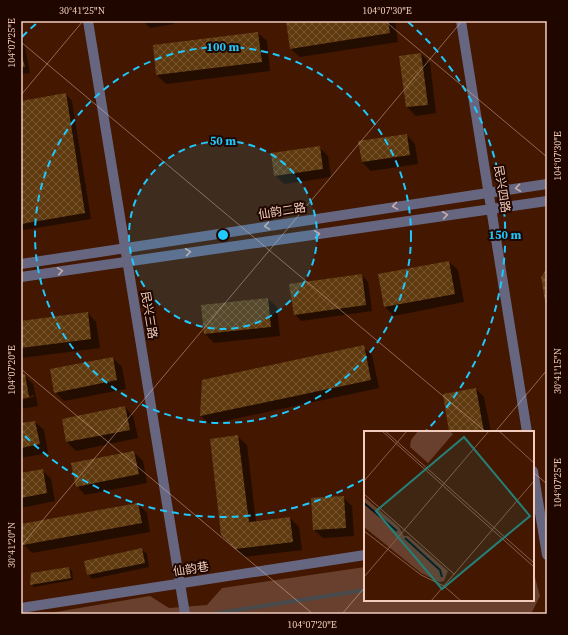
<svg xmlns="http://www.w3.org/2000/svg" width="568" height="635" font-family="'Source Serif 4','Noto Sans SC',serif">
<style>
.green{fill:#68402d}
.shadow{fill:#0007}
.lines{fill:none;stroke-linecap:round;stroke-linejoin:round}
.stream{stroke:#484a4c;stroke-width:4}
.building{fill:url(#building-cross-hatch)}
.minor{stroke:#666681;stroke-width:10}
.oneway{stroke:#c7adaa}
.ticks{fill:none;stroke:#f1ccbc;stroke-width:1;stroke-opacity:0.45}
.ring{fill:none;stroke:#1fc9fd;stroke-width:2;stroke-dasharray:7 5}
.labels{text-anchor:middle;stroke-width:4;stroke-linejoin:round;paint-order:stroke}
.street-label{font-size:12px;fill:#f1ccbc;stroke:#1f0700}
.inset-river{fill:none;stroke:#00131c;stroke-width:2}
.inset-road{fill:none;stroke:#895f4b;stroke-width:1}
.view{fill:#267f76;fill-opacity:0.15;stroke:#267f76;stroke-width:2}
.inset-edge{fill:none;stroke:#f1ccbc;stroke-width:2}
.centre{fill:#1fc9fd;stroke:#1f0700;stroke-width:2}
.ring-label{font-size:12px;text-anchor:middle;font-weight:bold;fill:#1fc9fd;stroke:#1f0700;stroke-width:4;stroke-linejoin:round;paint-order:stroke}
.neatline{fill:none;stroke:#f1ccbc;stroke-width:1.5}
.ticks-label{font-size:10px;text-anchor:middle;fill:#f1ccbc}
</style>
<defs>
<pattern id="building-cross-hatch" width="8" height="8" patternUnits="userSpaceOnUse"><rect width="8" height="8" fill="#5f3a0f"/><path d="M0 0l8 8M0 8l8-8" fill="none" stroke="#765530"/></pattern>
</defs>
<rect width="100%" height="100%" fill="#431700"/>
<path class="green" d="M365 567V600H533V570L540 596 531 614H44L150 596 169 608 207 605 222 588Z"/>
<path class="shadow" d="M143 21H173L174 24 150 28Z
M294 21H395L398 42 300 57 291 49Z
M21 26 30 73 21 74Z
M258 33 267 41 270 71 166 84 157 75Z
M421 54 430 63 436 113 416 116 407 107Z
M66 94 72 101 91 219 24 230 21 228V102Z
M407 135 415 144 418 164 371 171 362 162Z
M319 147 328 156 331 177 284 184 275 175Z
M449 262 458 270 464 302 394 316 385 307 379 275Z
M362 275 368 282 372 311 301 321 295 314Z
M268 299 277 307 280 336 214 343 205 334 202 305Z
M88 313 96 322 100 348 21 358V322Z
M363 347 372 355 379 388 210 424 201 416Z
M113 358 122 367 126 389 64 401 55 392Z
M21 375H24L33 384 38 406 21 409V400L34 397V395L21 398Z
M476 389 484 397 491 432H450Z
M125 407 133 416 138 438 76 451 67 442Z
M35 422 44 430 48 453 21 458V424Z
M238 437 247 445 256 522 290 518 299 527 302 550 244 557 222 534Z
M134 452 143 461 147 483 85 495 77 486Z
M42 470 51 479 55 501 21 508V474Z
M343 497 352 506 354 536 323 538 314 530Z
M138 504 147 513 150 532 32 553 23 544 21 525Z
M142 549 147 554 149 567 92 579 88 574Z
M69 568 72 571 73 580 34 587 31 584Z"/>
<g class="lines">
<path class="stream" d="M218 613 365 590"/>
</g>
<path class="building" d="M286 21H388L390 33 290 49Z
M258 32 262 62 156 75 153 45Z
M21 52 25 67H21Z
M421 53 428 105 406 107 399 56Z
M66 93 85 213 21 224V101Z
M407 134 410 155 362 162 358 141Z
M320 146 323 169 274 176 271 153Z
M449 261 455 294 384 307 378 274Z
M547 268V307H546L541 277Z
M362 274 366 305 294 315 289 284Z
M268 298 271 327 204 334 201 305Z
M88 312 91 339 21 348V321Z
M364 345 371 380 200 416 202 380Z
M113 357 117 380 54 393 50 369Z
M21 374H25L29 397 21 399Z
M476 388 484 432H449L443 394Z
M125 406 130 430 66 442 62 419Z
M35 421 40 444 21 448V423Z
M238 435 249 522 290 517 293 542 235 549 221 535 210 439Z
M134 451 139 474 76 487 71 463Z
M43 469 47 493 21 498V473Z
M344 496 346 528 313 530 311 498Z
M138 503 142 523 23 545 21 524Z
M142 548 145 563 87 575 84 561Z
M69 567 71 578 30 585 31 573Z"/>
<g class="lines">
<path class="minor" d="M88 21 185 614
M461 21 527 432
M21 264 547 184
M21 277 547 201
M533 471 547 555
M21 608 365 555"/>
</g>
<defs><path id="oneway-chevron" d="M-2-3.5L2.5 0L-2 3.5" fill="none" stroke-width="1.6" stroke-linecap="round" stroke-linejoin="round"/></defs>
<g class="oneway">
<use href="#oneway-chevron" transform="translate(518 188) rotate(172)"/>
<use href="#oneway-chevron" transform="translate(395 206) rotate(171)"/>
<use href="#oneway-chevron" transform="translate(445 215) rotate(-8)"/>
<use href="#oneway-chevron" transform="translate(267 226) rotate(171)"/>
<use href="#oneway-chevron" transform="translate(317 234) rotate(-8)"/>
<use href="#oneway-chevron" transform="translate(188 252) rotate(-8)"/>
<use href="#oneway-chevron" transform="translate(60 271) rotate(-9)"/>
</g>
<path class="ticks" d="M385 21 547 157M21 42 486 432M21 95 83 21M21 369 313 614M495 432 547 370M533 472 547 484M21 546 462 21M342 614 365 587"/>
<circle cx="223" cy="235" r="94" fill="#1fc9fd" fill-opacity=".12"/>
<g class="ring">
<circle cx="223" cy="235" r="94"/>
<circle cx="223" cy="235" r="188"/>
<path d="M364 479A282 282 0 0 1 22 433M22 37A282 282 0 0 1 38 22M408 22A282 282 0 0 1 426 431"/>
</g>
<g class="labels">
<g class="street-label">
<text transform="translate(502 189) rotate(81)" y="4">民兴四路</text>
<text transform="translate(282 211) rotate(-9)" y="4">仙韵二路</text>
<text transform="translate(149 315) rotate(81)" y="4">民兴三路</text>
<text transform="translate(191 569) rotate(-9)" y="4">仙韵巷</text>
</g>
</g>
<g transform="translate(364 431)">
<rect width="170" height="170" fill="#431700"/>
<path d="M54 0H86L89 3 64 32 46 16 47 9ZM0 66 35 96 40 105H44L84 140 80 150 75 151 57 142 0 96Z" fill="#68402d"/>
<path class="inset-river" d="M0 72 33 100M41 107 76 139 78 146"/>
<path class="inset-road" d="M18 0 170 136M21 0 170 132M135 0 170 32M0 50 43 0M0 63 90 143M0 100 57 144 80 155 97 170M0 146 125 0M67 170 170 50"/>
<path class="view" d="M100 6 166 85 78 158 12 80Z"/>
<rect width="170" height="170" class="inset-edge"/>
</g>
<circle cx="223" cy="235" r="6" class="centre"/>
<g class="ring-label">
<text x="223" y="51">100 m</text>
<text x="223" y="145">50 m</text>
<text x="505" y="239">150 m</text>
</g>
<rect width="568" height="635" fill="none" stroke="#1f0700" stroke-width="44"/>
<rect x="22" y="22" width="524" height="591" class="neatline"/>
<g class="ticks-label">
<text x="82" y="14">30°41'25"N</text>
<text x="387" y="14">104°07'30"E</text>
<text transform="translate(11 43) rotate(-90)" y="4">104°07'25"E</text>
<text transform="translate(557 156) rotate(-90)" y="4">104°07'30"E</text>
<text transform="translate(11 370) rotate(-90)" y="4">104°07'20"E</text>
<text transform="translate(557 371) rotate(-90)" y="4">30°41'15"N</text>
<text transform="translate(557 483) rotate(-90)" y="4">104°07'25"E</text>
<text transform="translate(11 545) rotate(-90)" y="4">30°41'20"N</text>
<text x="312" y="628">104°07'20"E</text>
</g>
</svg>
